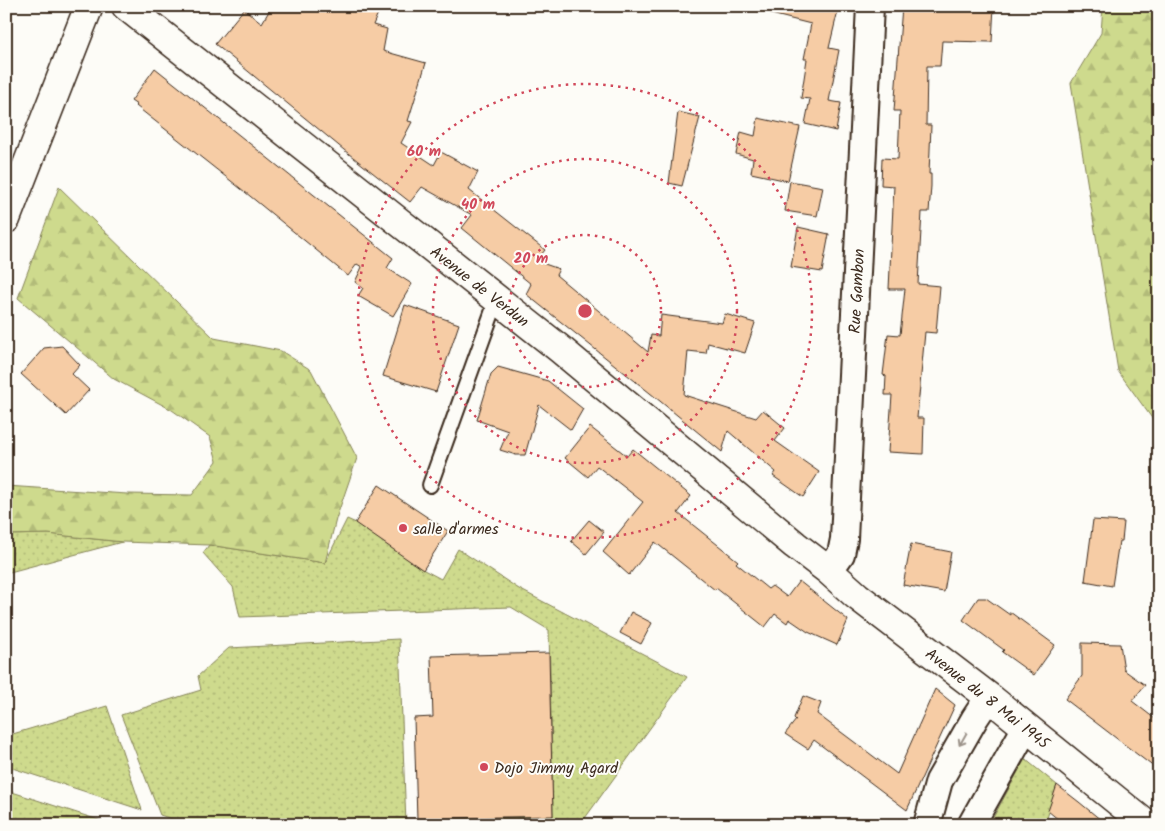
<svg xmlns="http://www.w3.org/2000/svg" width="1165" height="831" font-family="Kalam,sans-serif">
<style>
.grass{fill:url(#grass-dots);stroke:#848256}
.forest{fill:url(#forest-firs);stroke:#848256}
.building{fill:#f6cca5;stroke:#3b2a1e}
.lines{fill:none;stroke-linecap:round;stroke-linejoin:round}
.service-casing{stroke:#3b2a1e;stroke-width:18}
.minor-casing{stroke:#3b2a1e;stroke-width:30}
.tertiary-casing{stroke:#3b2a1e;stroke-width:31}
.primary-casing{stroke:#3b2a1e;stroke-width:31}
.service{stroke:#fdfcf7;stroke-width:14}
.minor{stroke:#fdfcf7;stroke-width:26}
.tertiary{stroke:#fdfcf7;stroke-width:28}
.primary{stroke:#fdfcf7;stroke-width:28}
.oneway{stroke:#9c938a}
.ring{fill:none;stroke:#d1495b;stroke-width:2.5;stroke-dasharray:2.5 5}
.poi-dot{fill:#d1495b;stroke:#fdfcf7;stroke-width:2}
.labels{text-anchor:middle;stroke-width:4;stroke-linejoin:round;paint-order:stroke}
.street-label{font-size:16px;fill:#3b2a1e;stroke:#fdfcf7}
.poi-label{font-size:16px;fill:#3b2a1e;stroke:#fdfcf7;text-anchor:start}
.centre{fill:#d1495b;stroke:#fdfcf7;stroke-width:2.5}
.ring-label{font-size:15px;text-anchor:middle;font-weight:bold;fill:#d1495b;stroke:#fdfcf7;stroke-width:4;stroke-linejoin:round;paint-order:stroke}
</style>
<defs>
<pattern id="grass-dots" width="8" height="8" patternUnits="userSpaceOnUse" patternTransform="scale(1.25)"><rect width="8" height="8" fill="#ceda8d"/><path d="M2 2h.1M6 6h.1" fill="none" stroke="#b2bb79" stroke-width="1.8" stroke-linecap="round"/></pattern>
<pattern id="forest-firs" width="22" height="20" patternUnits="userSpaceOnUse" patternTransform="scale(1.25)"><rect width="22" height="20" fill="#ceda8d"/><path d="M5 1l3.5 6h-7zM16 11l3.5 6h-7z" fill="#b2bb79"/></pattern>
</defs>
<rect width="100%" height="100%" fill="#fdfcf7"/>
<filter id="ink" filterUnits="userSpaceOnUse"><feTurbulence type="fractalNoise" baseFrequency=".02" numOctaves="2"/><feDisplacementMap in="SourceGraphic" scale="10" xChannelSelector="R" yChannelSelector="G"/><feConvolveMatrix kernelMatrix="1 2 1 2 8 2 1 2 1" color-interpolation-filters="sRGB"/></filter>
<g filter="url(#ink)">
<path class="grass" d="M347 519 356 523 424 570 441 579 458 549 519 589 687 677 580 825H417V819L553 816 549 630 511 607 240 617 233 587 203 553 209 545 325 563Z
M48 534 122 542 6 573V535Z
M399 639 406 825H364L358 822 294 825H190L160 815 121 715 201 690 198 676 229 648Z
M107 706 142 810 6 766V736Z
M1025 759 1057 785 1045 825H989Z
M6 790 114 825H6Z"/>
<path class="forest" d="M1103 6H1159V428L1118 371 1071 83 1101 33Z
M59 187 214 338 281 351 311 370 357 458 336 519 325 563 209 545 122 542 48 534 6 535V486L127 494 192 495 217 461 210 437 172 410 114 379 18 298Z"/>
<path class="building" d="M272 6H381L373 25 387 29 383 51 426 63 408 121 412 122 401 143 434 165 441 152 478 172 469 190 545 250 536 261 559 269 556 275 648 352 651 335 659 336 661 315 722 323 725 314 755 323 745 353 708 343 706 353 688 351 684 395 756 418 763 410 785 428 775 441 819 472 803 497 773 476 776 472 728 431 722 452 655 397 526 294 531 284 462 228 472 215 422 187 410 202 344 150 215 44 244 9 262 23Z
M772 6H839L829 48 839 50 829 101 841 103 836 131 805 124 810 99 801 98 807 59H804L811 24 771 14Z
M902 6H994L992 42 942 41 940 66H927L926 125H931L929 174H931V186L929 212H922L918 284 940 286 936 333 925 332 917 418H924L923 454 888 452 892 395H885L886 376 883 375 888 334 900 335 905 289H889L894 186 881 185 882 158 898 159 900 111H894Z
M155 68 393 258 387 268 412 284 393 316 358 296 363 288 355 282 362 267 357 264 348 276 245 192 136 106 137 105 131 101Z
M678 112 700 117 682 186 669 183Z
M758 118 800 127 788 181 751 173 753 159 736 154 741 132 755 136Z
M790 181 823 187 817 216 785 211Z
M798 227 829 234 822 272 791 267Z
M405 305 459 324 436 392 383 376Z
M62 346 80 365 72 374 89 390 66 415 21 374 44 348Z
M498 367 548 381 583 409 571 430 539 405 525 455H516L500 450 508 431 477 420 491 374Z
M590 427 627 456 633 449 691 496 678 513 738 561 736 563 768 589 772 586 787 597 799 581 848 620 837 645 808 632 789 619 787 623 775 614 765 627 716 588 715 590 655 542 629 575 603 552 643 502 597 466 588 477 565 458Z
M379 485 448 531 423 570 355 523Z
M589 520 604 532 586 554 571 541Z
M1093 520 1124 522 1122 541H1119L1112 586 1085 581Z
M911 544 951 552 944 592 903 585Z
M978 598H986L1010 615V612L1055 645 1034 675 1002 652 1004 650 963 620Z
M631 612 652 623 641 644 620 633Z
M1082 643 1120 644 1124 670 1145 685 1132 701 1159 722V771L1065 699 1082 676Z
M549 653 553 816 417 819 414 718 433 717 431 656Z
M935 689 955 705 907 810 814 740 808 749 785 734 796 720 794 718 803 696 821 703 817 714 897 774Z
M1057 785 1079 802 1107 825H1065L1048 811Z"/>
<g class="lines">
<g class="service-casing">
<path id="service" d="M430 485 497 299"/>
</g>
<g class="minor-casing">
<path id="minor" d="M829 571 841 554 844 539 870 6
M927 825 939 781 975 718 989 697
M971 825 1026 727"/>
</g>
<g class="tertiary-casing">
<path id="tertiary" d="M6 219 89 6"/>
</g>
<g class="primary-casing">
<path id="primary" d="M126 6 560 349 795 545 829 571 857 596 989 697 1147 825"/>
</g>
<use href="#service" class="service"/>
<use href="#minor" class="minor"/>
<use href="#tertiary" class="tertiary"/>
<use href="#primary" class="primary"/>
</g>
<defs><path id="oneway-shaft" d="M-6 0H5M1.5-3L5.5 0L1.5 3" fill="none" stroke-width="1.6" stroke-linecap="round" stroke-linejoin="round" transform="scale(1.25)"/></defs>
<use class="oneway" href="#oneway-shaft" transform="translate(963 739) rotate(120)"/>
</g>
<g class="ring">
<circle cx="585" cy="311" r="76"/>
<circle cx="585" cy="311" r="152"/>
<circle cx="585" cy="311" r="227"/>
</g>
<g class="poi-dot">
<circle cx="403" cy="528" r="5"/>
<circle cx="484" cy="767" r="5"/>
</g>
<g class="labels">
<g class="street-label">
<text transform="translate(480 286) rotate(38)" y="6">Avenue de Verdun</text>
<text transform="translate(856 291) rotate(-87)" y="6">Rue Gambon</text>
<text transform="translate(988 698) rotate(38)" y="6">Avenue du 8 Mai 1945</text>
</g>
<g class="poi-label">
<text x="413" y="534">salle d'armes</text>
<text x="494" y="773">Dojo Jimmy Agard</text>
</g>
</g>
<circle cx="585" cy="311" r="8" class="centre"/>
<g class="ring-label">
<text x="424" y="156">60 m</text>
<text x="478" y="209">40 m</text>
<text x="531" y="263">20 m</text>
</g>
<rect width="1165" height="831" fill="none" stroke="#fdfcf7" stroke-width="25"/>
<rect x="12" y="12" width="1140" height="806" fill="none" stroke="#3b2a1e" stroke-width="2" filter="url(#ink)"/>
</svg>
